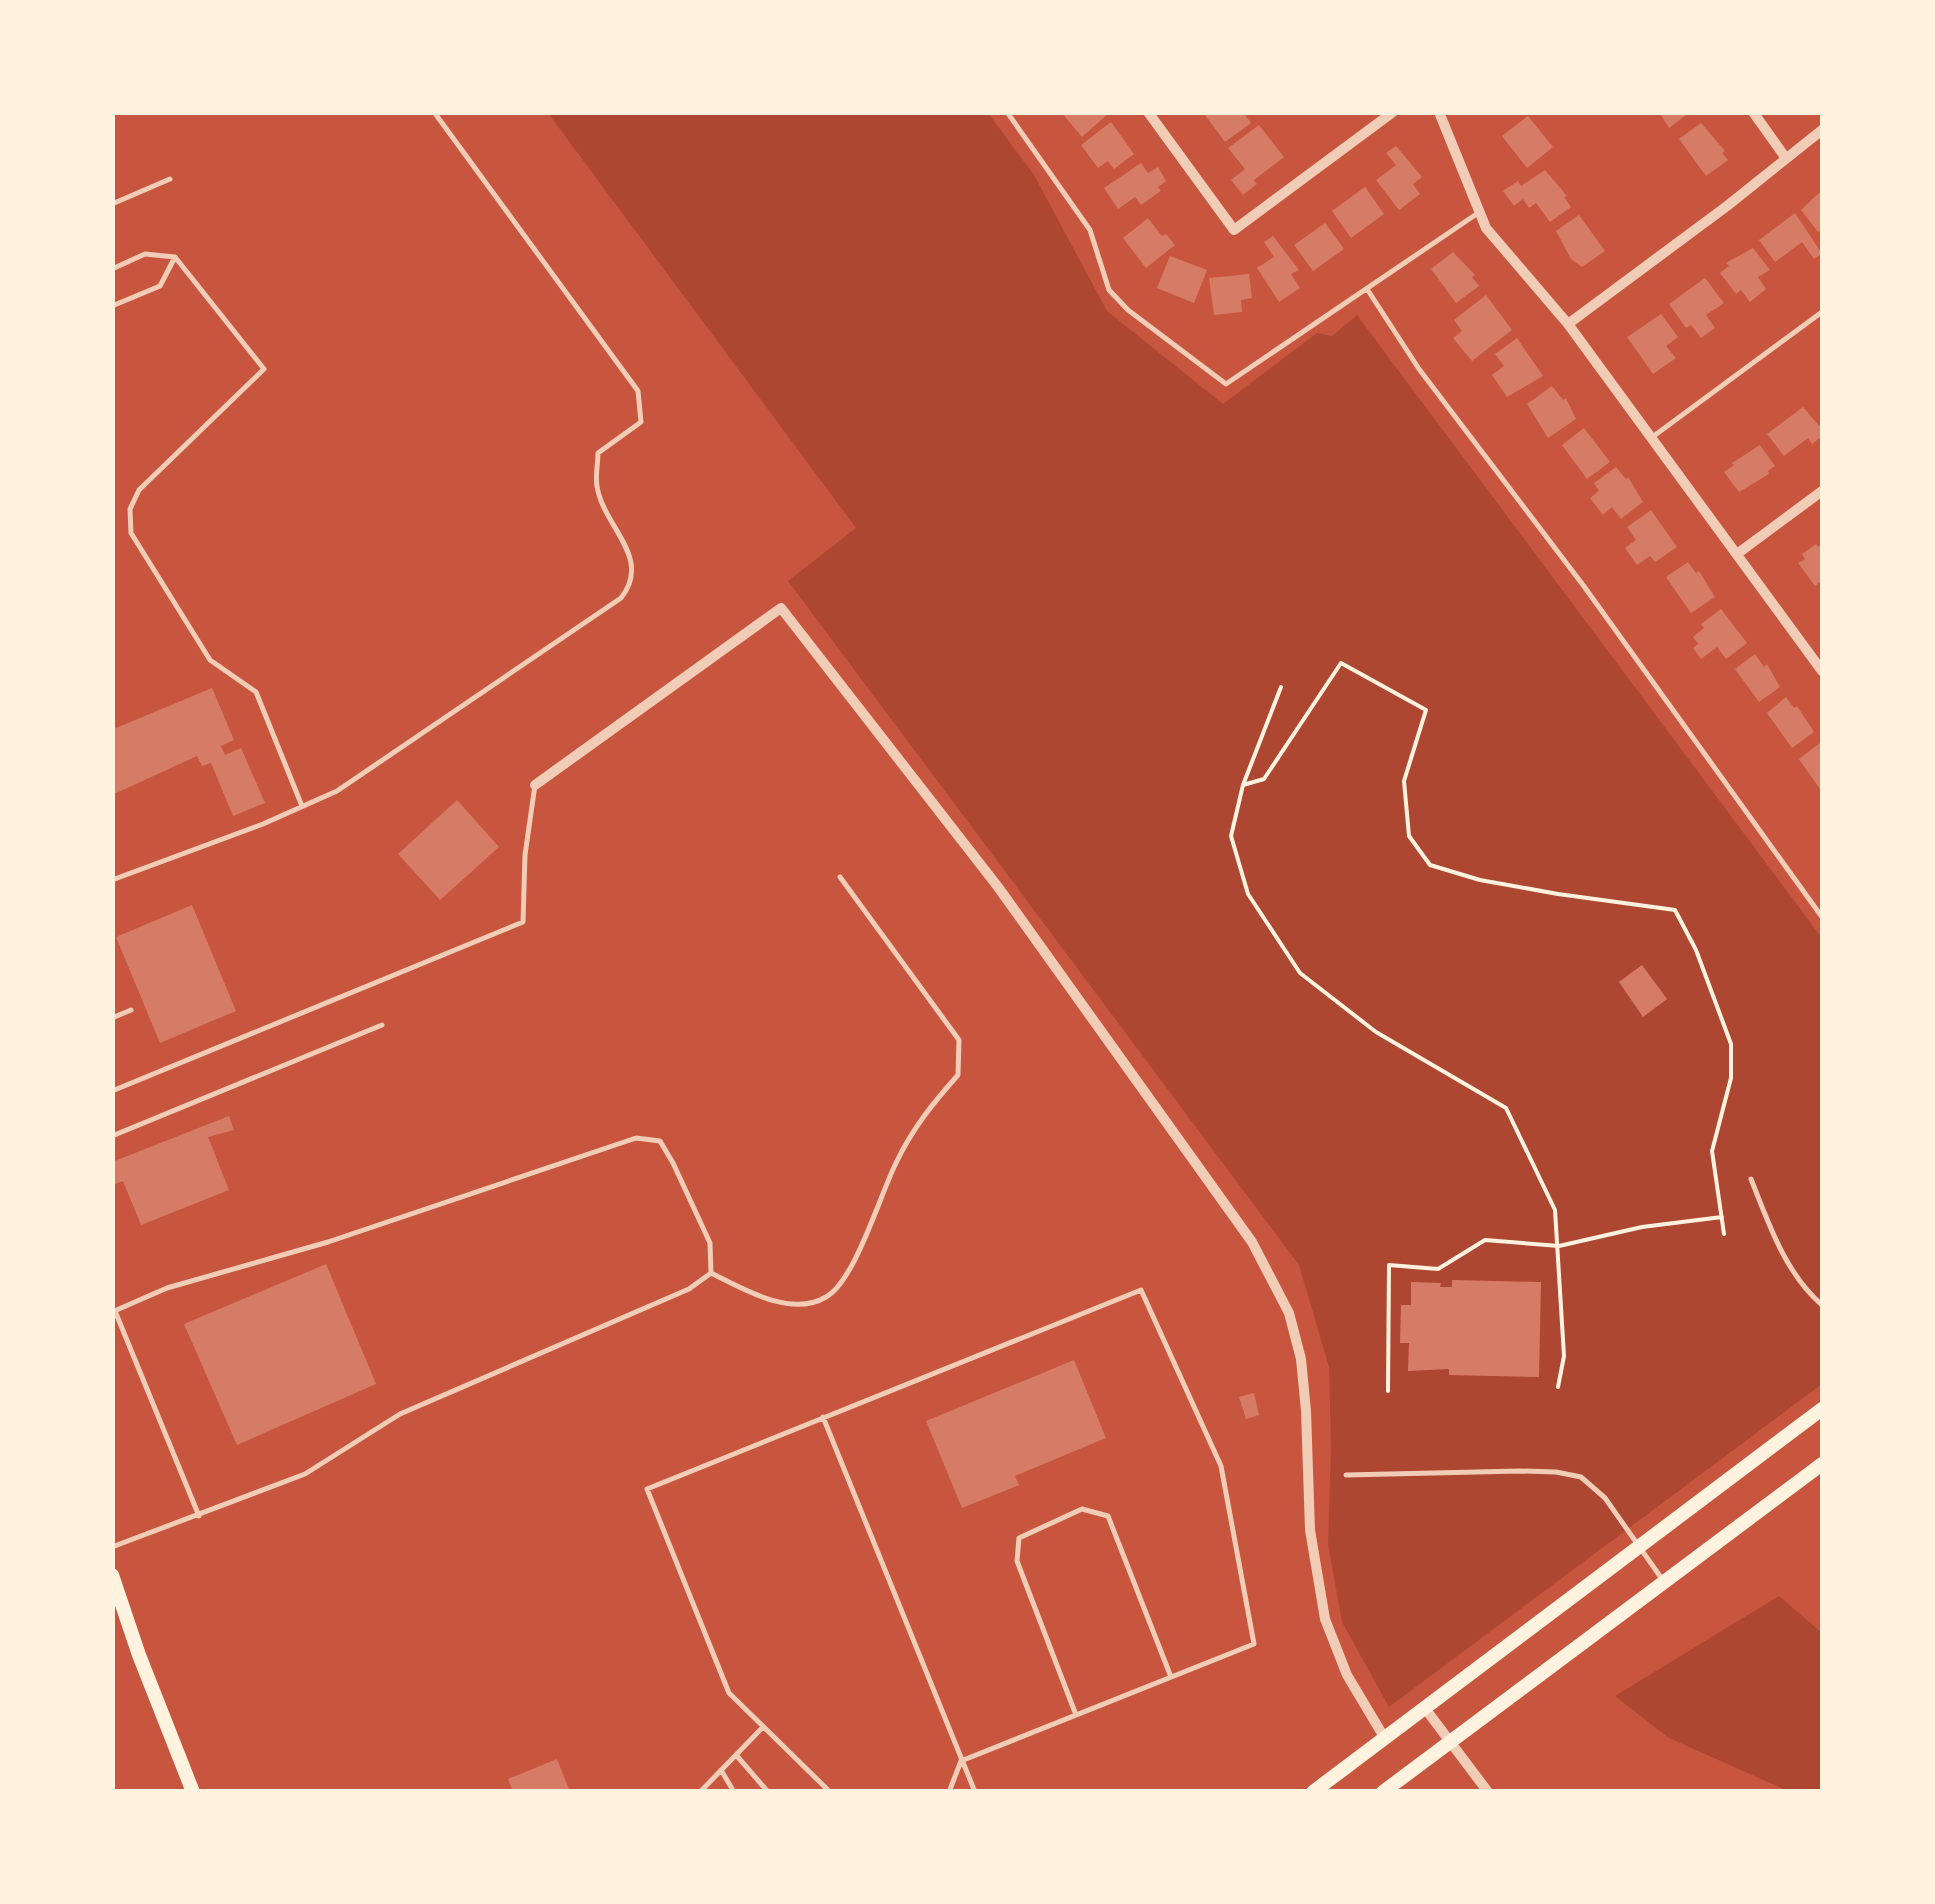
<svg xmlns="http://www.w3.org/2000/svg" width="1935" height="1904" font-family="Jost,sans-serif">
<style>
.green{fill:#ae4732}
.building{fill:#d67c66}
.lines{fill:none;stroke-linecap:round;stroke-linejoin:round}
.path{stroke:#fff3e0;stroke-width:4}
.service{stroke:#f1ccb7;stroke-width:5}
.minor{stroke:#f1ccb7;stroke-width:10}
.secondary{stroke:#fff3e0;stroke-width:14}
</style>
<rect width="100%" height="100%" fill="#c8553d"/>
<path class="green" d="M548 113H988L1034 175 1107 311 1223 404 1317 333 1332 336 1357 315 1822 938V1384L1389 1707 1342 1622 1328 1544 1331 1447 1329 1367 1299 1265 788 581 856 528Z
M1779 1596 1822 1633V1791H1788L1669 1738 1615 1696Z"/>
<path class="building" d="M1061 112H1110L1082 137Z
M1203 112H1243L1251 123 1225 142Z
M1659 112H1690L1669 128Z
M1528 116 1553 147 1527 168 1502 136Z
M1111 122 1134 154 1114 169 1108 161 1098 168 1081 145Z
M1701 123 1725 151 1722 153 1728 160 1706 176 1679 139Z
M1259 125 1284 157 1254 180 1257 184 1243 195 1231 180 1245 169 1228 148Z
M1396 146 1422 177 1413 184 1420 194 1399 210 1376 180 1396 165 1386 153Z
M1141 163 1148 173 1158 167 1166 181 1158 187 1161 191 1141 205 1135 197 1118 209 1104 188Z
M1545 170 1567 196 1564 197 1571 207 1550 222 1536 203 1529 208 1523 199 1514 206 1503 191 1518 181 1521 186Z
M1365 187 1384 214 1351 238 1332 211Z
M1822 190V229L1818 232 1801 210Z
M1795 213 1821 252 1820 255 1814 259 1802 242 1775 262 1759 240Z
M1579 215 1605 251 1582 267 1571 259 1556 231Z
M1148 218 1162 236 1166 234 1175 245 1146 268 1123 238Z
M1325 223 1344 249 1313 271 1294 245Z
M1273 236 1299 270 1291 274 1300 288 1279 302 1257 268 1274 257 1264 242Z
M1753 248 1770 270 1758 277 1766 289 1750 302 1741 290 1736 294 1720 273 1729 266 1726 263Z
M1453 252 1475 275 1472 277 1479 286 1456 303 1431 269Z
M1170 256 1207 270 1194 303 1157 288Z
M1249 274 1252 298 1241 300 1242 312 1214 315 1209 278Z
M1705 278 1724 303 1706 315 1715 328 1701 338 1691 325 1686 328 1669 304Z
M1486 295 1512 330 1472 361 1453 338 1462 331 1454 320Z
M1661 314 1678 337 1666 346 1676 358 1653 374 1627 337Z
M1517 338 1543 376 1507 397 1492 375 1504 366 1495 354Z
M1552 386 1563 400 1566 398 1576 419 1548 438 1527 404Z
M1803 407 1822 429V436L1812 444 1808 438 1784 456 1767 434Z
M1584 428 1610 462 1587 479 1562 445Z
M1760 445 1775 466 1768 471 1769 474 1739 492 1724 472 1734 465 1732 463Z
M1616 467 1626 479 1628 477 1643 502 1621 519 1612 507 1603 515 1590 498 1599 491 1594 483Z
M1651 510 1677 547 1655 562 1650 556 1637 565 1625 548 1636 540 1627 527Z
M1816 544 1818 547 1822 544V580L1815 586 1798 563 1805 559 1802 554Z
M1688 562 1696 573 1699 571 1715 597 1691 613 1666 577Z
M1721 609 1747 643 1726 659 1717 647 1701 659 1693 648 1698 644 1693 637 1704 628 1701 624Z
M1755 654 1764 667 1767 664 1780 687 1759 702 1735 669Z
M212 688 234 740 221 746 225 755 241 748 265 803 233 816 211 763 202 766 197 756 112 795V720L116 728Z
M1786 697 1794 708 1797 706 1814 732 1792 748 1767 713Z
M1820 743 1822 747V792L1799 759Z
M457 800 499 847 440 900 398 854Z
M192 905 236 1011 160 1043 116 937Z
M1642 965 1667 999 1643 1017 1619 982Z
M229 1116 234 1130 208 1137 229 1190 141 1225 123 1181 115 1184 112 1162Z
M326 1264 376 1384 237 1445 184 1324Z
M1452 1280 1541 1282 1539 1377 1449 1375V1369L1408 1371 1409 1343H1400L1401 1305H1411V1282L1441 1283 1440 1287H1452Z
M1074 1360 1106 1438 1015 1476 1019 1485 962 1508 926 1421Z
M1254 1393 1259 1415 1246 1419 1239 1397Z
M557 1759 570 1792H513L508 1779Z"/>
<g class="lines">
<path class="path" d="M1281 687 1243 785 1231 836 1248 894 1300 973 1376 1032 1506 1108 1555 1210 1564 1356 1558 1387
M1243 785 1264 779 1341 663 1426 710 1404 781 1409 836 1430 865 1480 880 1558 894 1675 910 1696 950 1731 1044V1078L1712 1151 1724 1234
M1388 1391 1389 1265 1438 1269 1485 1240 1559 1246 1642 1227 1722 1217"/>
<path class="service" d="M1007 112 1090 230 1109 290 1128 310 1226 384 1478 213
M112 204 170 179
M112 269 145 254 175 257 264 369 139 490 130 509 131 533 210 660 256 692 302 806
M1367 289 1419 369 1583 585 1822 917
M112 306 160 286 175 257
M1651 438 1822 312
M112 880 263 824 337 791 621 598C653 557 603 527 597 486 595 476 598 464 598 453L641 422 638 391 434 112
M112 1018 131 1010
M112 1091 523 922 525 855 535 785
M112 1136 382 1025
M1751 1179C1769 1224 1785 1273 1822 1305
M711 1273C743 1289 791 1318 826 1297 855 1281 880 1195 896 1163 912 1129 933 1103 958 1075L959 1040 840 877
M115 1311 199 1516
M112 1312 167 1288 328 1242 636 1138 660 1141 673 1163 710 1243 711 1273 689 1289 400 1414 305 1474 112 1547
M823 1417 975 1792
M1346 1475 1520 1471 1556 1472 1581 1477 1605 1498 1662 1579
M1076 1715 1017 1561 1019 1538 1082 1509 1108 1516 1171 1677
M737 1756 768 1792
M721 1770 734 1792
M700 1792 763 1727
M830 1792 729 1693 647 1489 1141 1290 1221 1466 1254 1644 961 1761 949 1792"/>
<path class="minor" d="M1148 112 1234 230 1393 112
M1439 112 1486 228 1568 324 1822 671
M1753 112 1785 157
M1568 324 1727 206 1822 130
M1737 554 1822 491
M535 785 781 608 998 887 1252 1242 1289 1313 1301 1359 1306 1411 1310 1530 1325 1619 1347 1675 1384 1737
M1424 1707 1488 1792"/>
<path class="secondary" d="M112 1575 139 1655 193 1792
M1313 1792 1822 1409
M1383 1792 1822 1464"/>
</g>
<rect width="1935" height="1904" fill="none" stroke="#fff3e0" stroke-width="230"/>
</svg>
